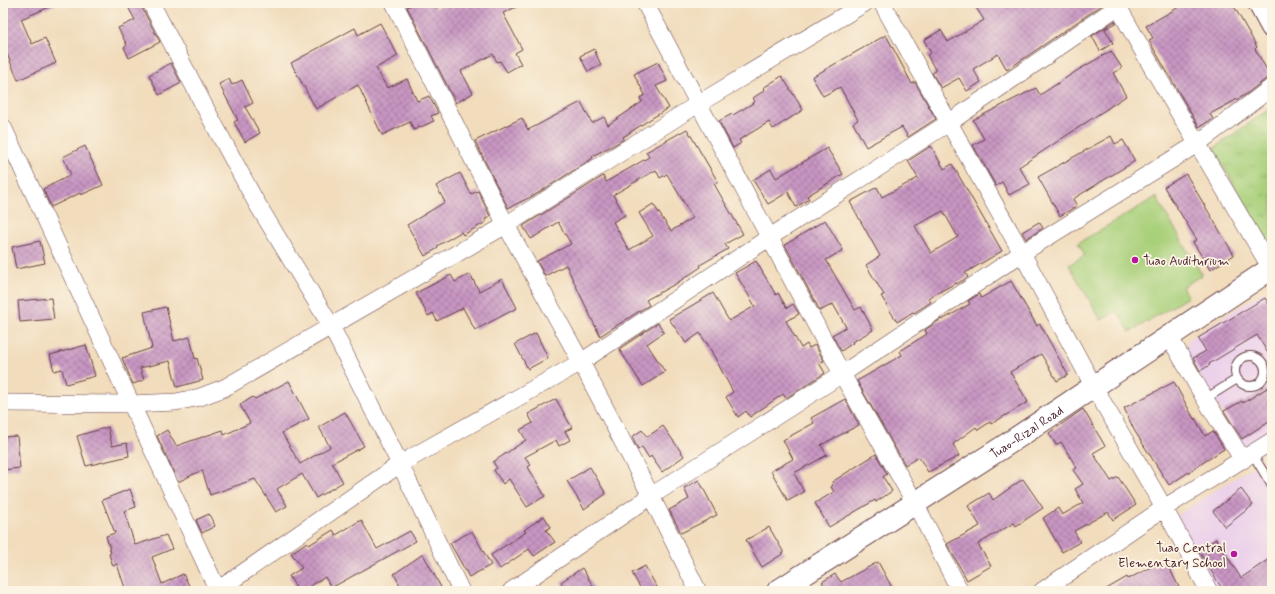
<svg xmlns="http://www.w3.org/2000/svg" width="1275" height="594" font-family="Mynerve,sans-serif">
<style>
.built{fill:#ecd1ea}
.park{fill:url(#park-tufts);stroke:#7a7852}
.garden{fill:#a9d07a;stroke:#7a7852}
.building{fill:url(#building-cross-hatch);fill-rule:evenodd}
.lines{fill:none;stroke-linecap:round;stroke-linejoin:round}
.lane-casing{stroke:#633b41;stroke-width:10}
.street-casing{stroke:#633b41;stroke-width:18}
.secondary-casing{stroke:#633b41;stroke-width:24}
.lane{stroke:#fff;stroke-width:8}
.street{stroke:#fff;stroke-width:17}
.secondary{stroke:#fff;stroke-width:22}
.poi-dot{fill:#b5179e;stroke:#fcf5e5;stroke-width:1.5}
.labels{text-anchor:middle;stroke-width:3.5;stroke-linejoin:round;paint-order:stroke}
.poi-label{font-size:13px;fill:#4a1f2b;stroke:#fcf5e5;text-anchor:start}
.street-label{font-size:13px;fill:#4a1f2b;stroke:#fcf5e5}
</style>
<defs>
<pattern id="park-tufts" width="24" height="20" patternUnits="userSpaceOnUse"><rect width="24" height="20" fill="#a9d07a"/><path d="M3 7l-1-3M5 7V3M7 7l1-3M15 17l-1-3M17 17v-4M19 17l1-3" fill="none" stroke="#93b26a"/></pattern>
<pattern id="building-cross-hatch" width="8" height="8" patternUnits="userSpaceOnUse"><rect width="8" height="8" fill="#c896c3"/><path d="M0 0l8 8M0 8l8-8" fill="none" stroke="#a47a9f"/></pattern>
</defs>
<rect width="100%" height="100%" fill="#fcf5e5"/>
<filter id="ink" filterUnits="userSpaceOnUse"><feTurbulence type="fractalNoise" baseFrequency=".025" numOctaves="2"/><feDisplacementMap in="SourceGraphic" scale="8" xChannelSelector="R" yChannelSelector="G"/><feConvolveMatrix kernelMatrix="1 2 1 2 8 2 1 2 1" color-interpolation-filters="sRGB"/></filter>
<filter id="wash" filterUnits="userSpaceOnUse"><feTurbulence type="fractalNoise" baseFrequency=".012" numOctaves="4" result="noise"/><feDisplacementMap in="SourceGraphic" scale="16" xChannelSelector="R" yChannelSelector="G"/><feGaussianBlur stdDeviation="0.9" result="paint"/><feColorMatrix in="noise" values="0 0 0 0 0 0 0 0 0 0 0 0 0 0 0 0 0 1.4 0 .05"/><feComposite in="paint" operator="in"/></filter>
<g filter="url(#wash)">
<rect width="100%" height="100%" fill="#f1dcbc"/>
<path class="built" d="M1265 291 1272 303V431L1244 448 1186 352 1189 339Z
M1272 454V591H1217L1176 516Z"/>
<path class="park" d="M1272 107V249L1213 149Z"/>
<path class="garden" d="M1156 197 1202 275 1182 287 1188 297 1130 332 1117 311 1101 320 1069 265 1085 255 1078 243Z"/>
<g id="blocks">
<path class="building" d="M3 3H59L21 19 32 44 45 38 56 63 18 80 7 54 3 55Z
M126 3H141L142 8 160 42 129 58 124 47 127 45 118 28 135 20Z
M415 3H433L436 8 445 3H525L503 13 522 49 515 53 521 64 507 72 500 61 497 62 493 54 461 71 473 93 456 103 407 7Z
M973 3H1105L1007 70 998 54 973 69 981 82 967 91 959 78 941 88 932 73 936 71 927 55 931 53 924 40 941 30 948 42 984 20Z
M1186 3H1232L1257 47 1255 49 1271 77 1266 79 1245 95 1210 114 1213 119 1199 127 1155 51 1149 40 1153 38 1146 26Z
M1115 21 1116 23 1105 29 1113 43 1100 51 1092 36Z
M380 23 398 56 376 68 387 88 407 79 417 101 429 96 438 113 431 116 434 121 414 130 410 122 382 135 358 85 316 109 291 63 355 28 358 35Z
M886 35 912 84 915 82 936 119 908 137 902 127 866 147 853 123 858 120 840 87 823 96 812 77Z
M594 49 601 65 588 72 580 56Z
M1111 51 1122 68 1113 73 1126 96 1019 167 1030 184 1009 195 1002 182 996 186 973 145 984 139 973 120 1036 88 1040 95 1078 70Z
M658 62 667 81 656 86 669 108 652 118 623 137 624 139 614 145 592 156 593 158 535 195 508 208 475 141 522 118 528 130 581 102 592 123 604 117 608 125 642 102 640 98 645 95 634 74Z
M171 63 181 83 159 95 149 75Z
M782 76 803 110 773 129 769 122 739 140 741 143 733 148 719 121 732 114 733 115 755 102 753 98 765 90 763 88Z
M229 79 232 85 242 80 253 103 245 107 260 133 245 142 234 122 238 120 219 84Z
M687 129 718 182 714 184 743 234 725 244 728 249 700 265 701 267 677 283 646 300 649 305 600 336 566 265 545 276 537 261 571 244 558 222 531 239 523 226 589 185 603 176 606 182 649 157 646 152ZM656 170 660 178 667 174 693 218 671 231 653 204 639 213 653 236 629 250 613 222 625 215 613 195Z
M1111 136 1115 144 1123 140 1135 161 1073 199 1077 206 1060 216 1038 177Z
M85 146 103 185 81 195 80 193 51 207 43 189 71 175 63 157Z
M931 146 944 169 952 164 1002 251 965 273 968 277 957 284 956 283 928 298 931 302 914 313 913 312 897 322 881 296 884 295 866 265 880 256 850 202 877 187 882 197 918 178 908 161ZM943 211 958 237 931 253 915 226Z
M827 148 843 174 807 196 809 199 796 207 788 192 768 204 753 180 771 169 776 178Z
M460 173 471 194 478 191 490 216 485 219 486 222 463 235 461 232 437 246 438 248 425 256 407 225 445 202 436 186Z
M1186 174 1234 255 1210 270 1193 242 1197 240 1164 187Z
M825 220 843 250 826 260 855 310 861 307 873 330 852 342 853 343 841 351 832 335 846 327 833 304 820 311 785 245Z
M1039 222 1043 228 1026 239 1022 232Z
M40 241 45 263 16 269 12 247Z
M756 261 776 295 778 293 787 308 793 304 799 314 786 321 801 348 807 344 809 348 815 345 824 361 819 363 825 373 786 398 783 394 750 417 746 411 738 417 726 397 733 392 707 343H706L700 333 686 343 669 319 713 293 729 321 755 306 735 273Z
M470 274 479 291 502 279 517 308 475 330 463 308 437 321 433 313 428 316 416 293 451 275 455 282Z
M1011 281 1037 326 1040 324 1068 375 1057 381 1041 354 1010 372 1028 402 991 424 990 422 978 430 976 427 953 444 959 456 928 472 919 457 905 465 857 381 902 355 900 351 927 334 925 330 941 319 942 320 970 304 968 301 979 294 981 298Z
M51 298 54 319 20 322 18 301Z
M1265 298 1272 309V360L1257 335 1209 364 1210 365 1200 371 1193 358 1206 351 1198 338Z
M166 307 174 341 190 337 195 359 197 358 203 380 177 387 170 361 140 368 144 380 133 384 122 358 152 348 144 312Z
M658 323 664 332 647 344 665 372 643 386 619 349Z
M536 333 548 358 528 369 515 344Z
M86 345 95 376 66 384 62 369 54 371 50 355Z
M289 381 309 419 282 433 300 464 330 447 319 427 345 412 364 446 332 463 343 482 316 498 302 474 277 489 287 506 276 512 255 479 210 495 202 470 178 482 157 436 167 430 176 446 223 430 224 435 250 423 240 405 253 397 255 399Z
M1174 382 1194 419 1195 418 1205 436 1213 431 1224 449 1169 485 1134 430 1124 408Z
M1272 385V419L1242 439 1224 411 1242 401 1243 403Z
M556 399 572 428 565 431 570 440 559 446 556 440 525 457 531 465 528 467 545 496 527 507 509 479 503 484 494 470 497 468 493 462 526 440 520 430 533 423 528 414Z
M845 399 859 425 821 445 827 455 794 473 804 492 788 501 771 471 793 459 783 440 814 423 811 418Z
M1083 409 1105 446 1093 453 1111 481 1118 477 1136 505 1113 520 1108 512 1074 531 1080 542 1062 552 1043 518 1058 508 1062 515 1083 503 1075 489 1083 484 1073 470 1077 468 1061 442 1056 445 1049 433Z
M663 426 684 456 662 472 651 456 649 458 642 447 638 450 632 437 642 430 647 437Z
M108 427 112 446 127 443 129 456 86 466 77 436Z
M17 436 20 468 3 470V437Z
M876 454 887 474 883 477 892 491 876 502 875 500 829 527 815 503 834 492 831 487 833 485 832 482Z
M590 467 606 494 584 509 567 481Z
M1023 479 1043 508 1016 526 1014 523 978 544 991 566 967 580 947 544 980 526 968 506 989 493 993 500Z
M699 480 717 515 681 533 669 510 689 499 684 488Z
M130 489 136 507 124 511 135 545 166 535 172 549 152 557 162 584 183 574 192 591H126L117 564 113 566 109 554 111 553 106 536 115 533 102 500Z
M1241 489 1253 505 1225 527 1213 511Z
M209 514 215 526 202 533 196 520Z
M544 516 551 527 546 530 555 542 534 556 529 549 500 569 491 555 526 532 524 530Z
M361 520 377 549 410 531 416 541 331 588 325 577 302 591H298L289 576 302 568 291 553 307 542 309 545 333 530 336 535Z
M769 527 784 553 762 567 746 540Z
M472 531 491 565 469 577 450 543Z
M1216 539 1241 578 1272 557V591H1221L1223 590 1198 550Z
M423 554 443 591H403L394 574Z
M1165 560 1181 591H1103L1127 577 1128 579Z
M878 562 894 591H825L827 590 822 582 835 574 841 582Z
M645 566 659 591H642L632 573Z
M582 568 596 591H566L561 582Z"/>
</g>
</g>
<g filter="url(#ink)">
<use href="#blocks" fill-opacity="0" stroke="#633b41" stroke-width="1"/>
<g class="lines">
<g class="lane-casing">
<path id="lane" d="M1235 371a15 15 0 1 1 30 0a15 15 0 1 1-30 0Z
M1205 399 1237 379
M1252 453 1272 486"/>
</g>
<g class="street-casing">
<path id="street" d="M151 3 209 115 256 202 331 326 400 464 461 591
M394 3 506 225 581 362 651 496 698 591
M645 3 842 374 915 503 960 591
M882 3 1022 253 1094 387 1164 508 1209 591
M1116 3 1152 67 1272 270
M3 127 218 591
M1169 336 1205 399 1243 460
M3 403 131 404 176 402 200 397 224 388 506 225 698 104 865 3
M218 590 400 464 581 362 770 237 950 122 1123 3
M511 591 651 496 842 374 1022 253 1197 144 1272 87
M1042 591 1164 508 1272 441"/>
</g>
<g class="secondary-casing">
<g id="secondary">
<path d="M1259 3 1272 27"/>
<path id="s1" d="M778 591 1006 445 1272 268"/>
</g>
</g>
<use href="#lane" class="lane"/>
<use href="#street" class="street"/>
<use href="#secondary" class="secondary"/>
</g>
</g>
<g class="poi-dot">
<circle cx="1135" cy="260" r="4"/>
<circle cx="1234" cy="554" r="4"/>
</g>
<g class="labels">
<g class="poi-label">
<text x="1143" y="265">Tuao Auditurium</text>
<text x="1226" y="552" text-anchor="end">Tuao Central<tspan x="1226" dy="15">Elementary School</tspan></text>
</g>
<g class="street-label">
<text dy="5" stroke="none"><textPath href="#s1" startOffset="295">Tuao-Rizal Road</textPath></text>
</g>
</g>
<rect width="1275" height="594" fill="none" stroke="#fcf5e5" stroke-width="16"/>
</svg>
